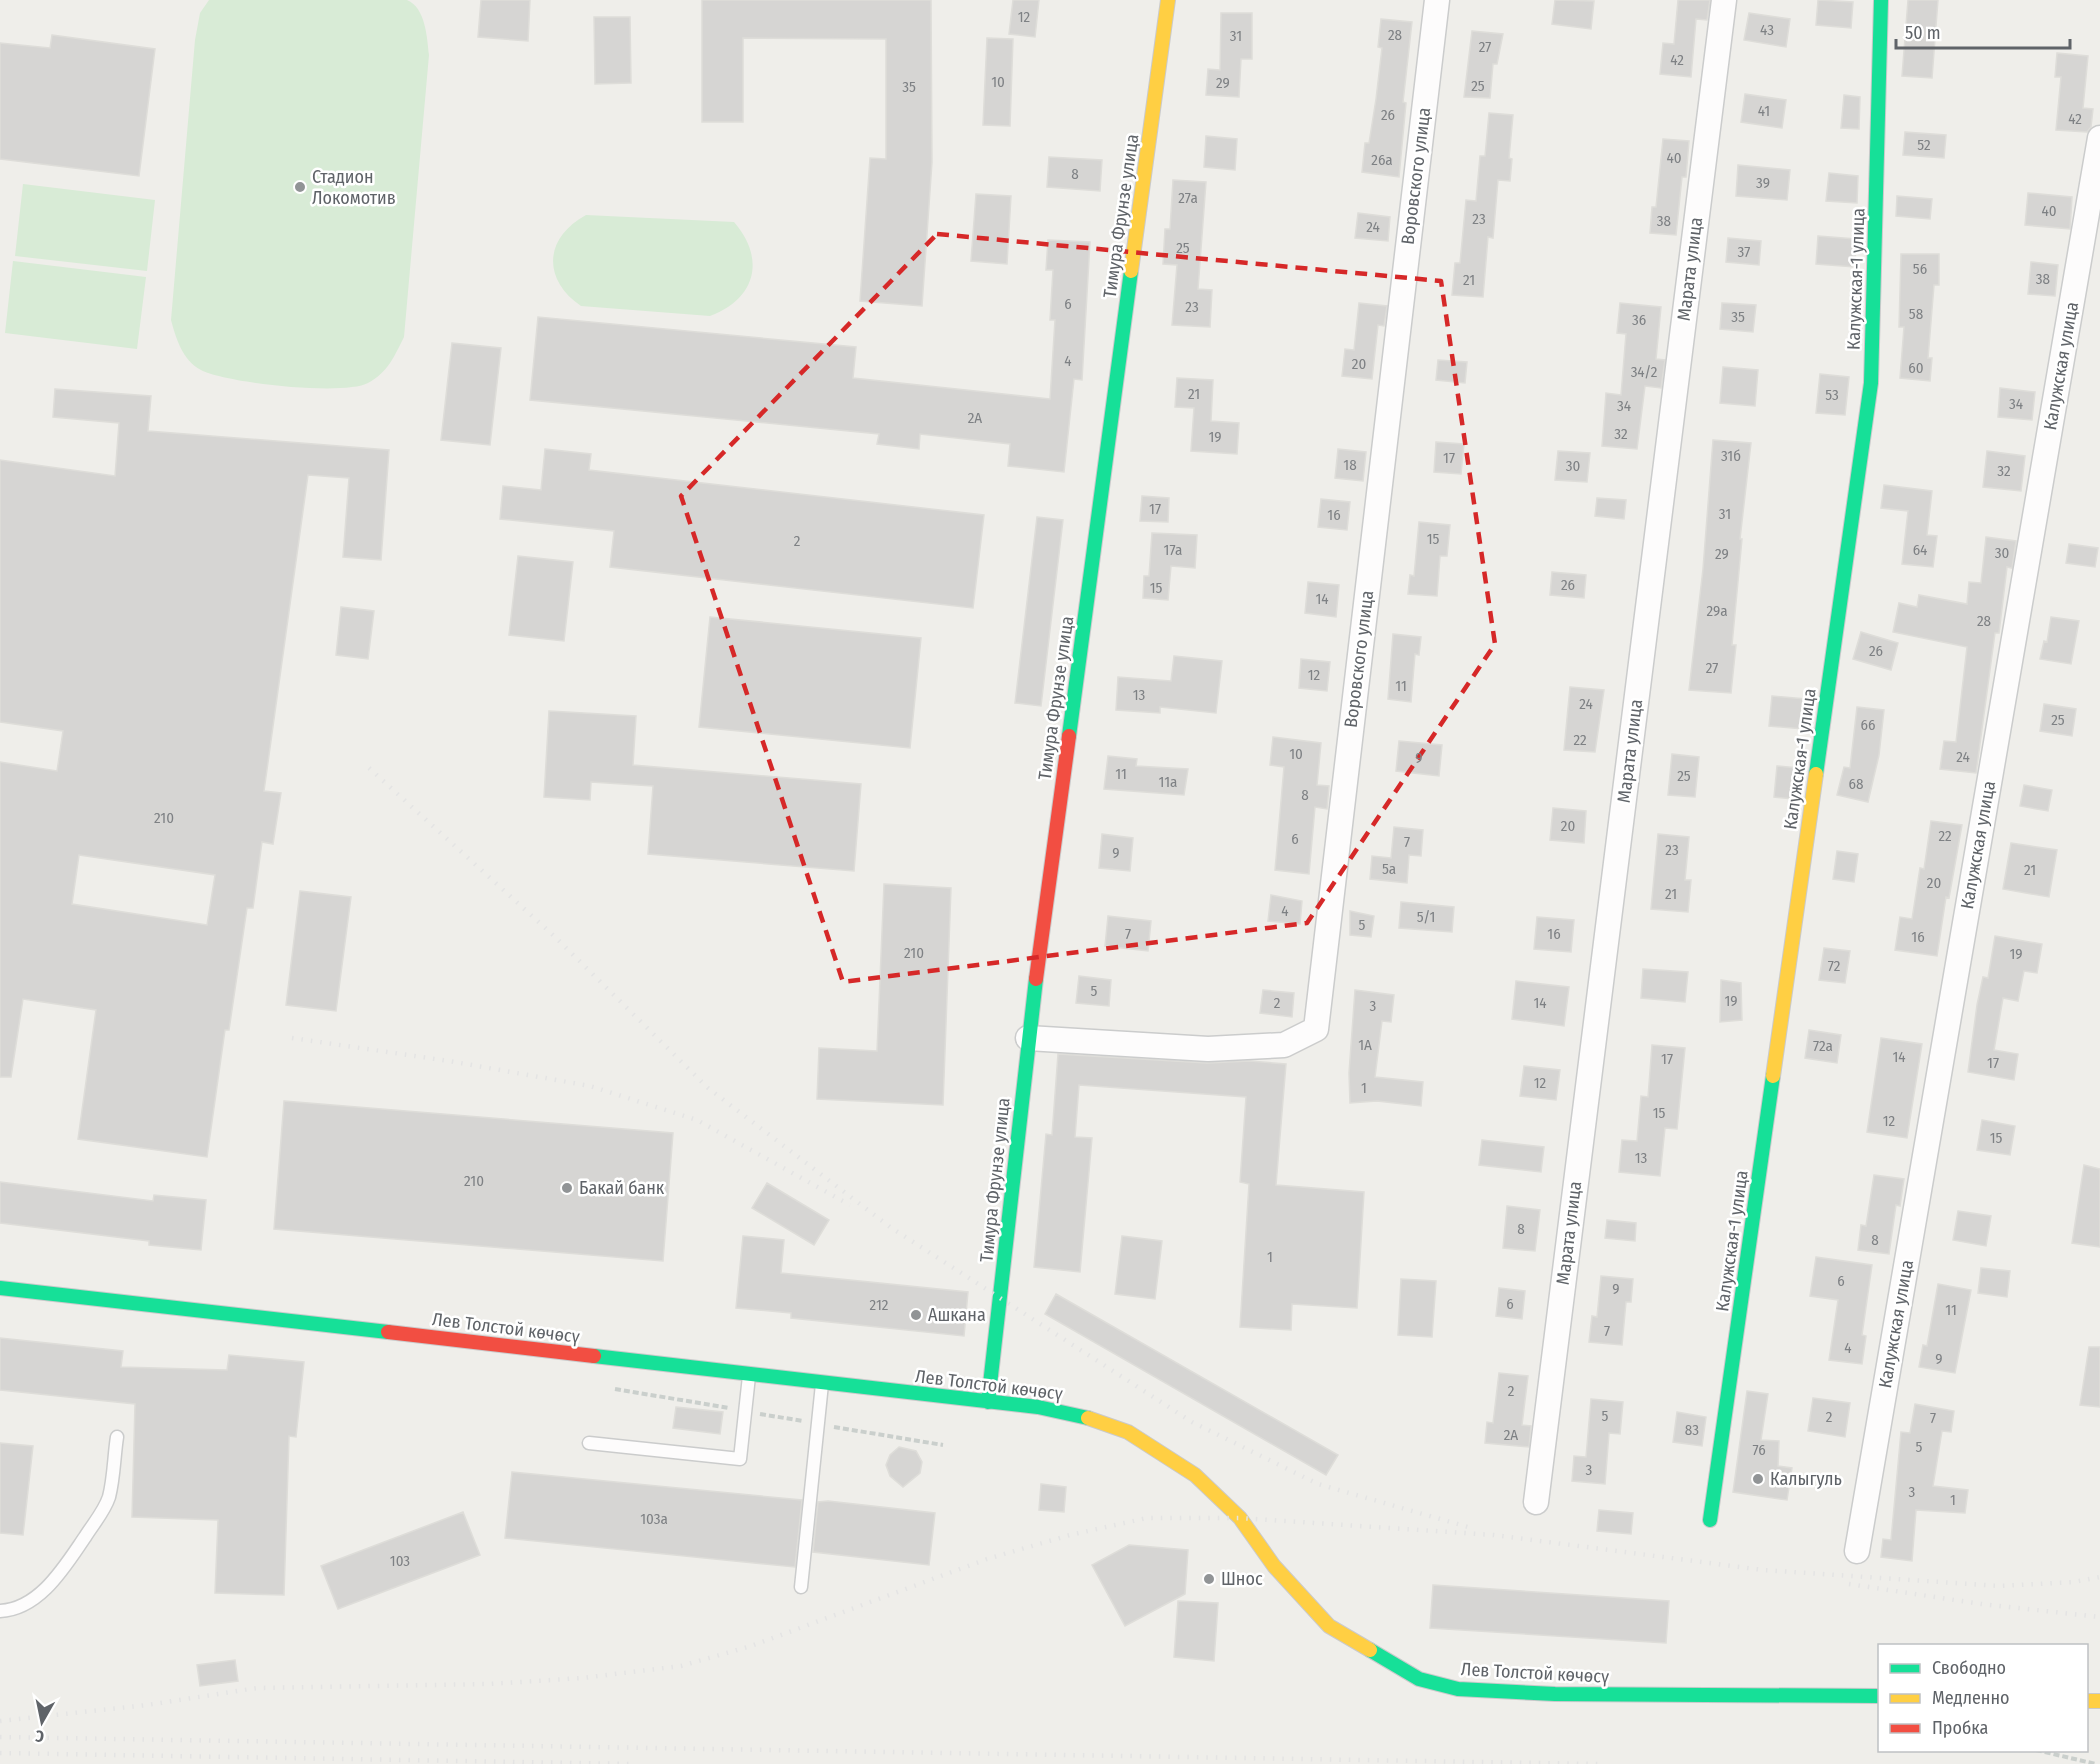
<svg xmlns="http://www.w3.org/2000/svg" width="2100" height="1764" font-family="'Fira Sans Condensed',sans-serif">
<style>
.green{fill:#d8ebd6}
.building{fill:#d6d5d3;stroke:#deddd9;stroke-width:1.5;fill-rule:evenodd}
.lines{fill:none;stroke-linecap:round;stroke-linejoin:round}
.lane-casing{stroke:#cbcccc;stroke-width:15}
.street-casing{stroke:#cbcccc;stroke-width:27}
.fast-casing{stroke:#cacacb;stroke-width:16}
.slow-casing{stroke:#cacacb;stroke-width:16}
.jam-casing{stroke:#cacacb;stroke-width:16}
.path{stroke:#cacfcc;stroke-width:4;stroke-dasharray:6 3;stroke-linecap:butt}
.lane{stroke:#fdfcfc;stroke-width:12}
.street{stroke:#fdfcfc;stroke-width:24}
.fast{stroke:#16e098;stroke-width:14}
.slow{stroke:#ffcf43;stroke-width:14}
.jam{stroke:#f24e42;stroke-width:14}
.rail{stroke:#e4e4e4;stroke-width:4.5;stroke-dasharray:1.5 8;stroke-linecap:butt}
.marked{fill:none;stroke:#d62828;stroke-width:4.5;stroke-dasharray:12 8;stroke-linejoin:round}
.poi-dot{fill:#919496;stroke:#fff;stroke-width:2}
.labels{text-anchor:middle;stroke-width:5;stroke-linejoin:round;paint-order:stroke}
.number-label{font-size:15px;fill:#7e8184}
.street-label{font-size:18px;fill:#5f6368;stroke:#fff}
.poi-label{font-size:18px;fill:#5f6368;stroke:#fff;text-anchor:start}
</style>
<rect width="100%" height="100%" fill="#efeeea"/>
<path class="green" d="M209 0H407C426 8 427 38 429 55L404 337C394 357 388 372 368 383 344 396 225 383 201 370 182 360 176 338 171 320L195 40 200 13Z
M23 184 155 200 147 271 15 256Z
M586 215 734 222C766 259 756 299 710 316L581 306C542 279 544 238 586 215Z
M13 261 146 277 137 349 5 333Z"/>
<path class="building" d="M481 0H530L528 41 478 37Z
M702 0H931L932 162 922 306 860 301 870 158 886 159V39L743 38V122H702Z
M1013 0H1039L1035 37 1009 34Z
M1555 0 1594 1 1591 29 1552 24Z
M1678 0H1710L1707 20 1696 19 1691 77 1660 74 1663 43 1674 44Z
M1818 0 1853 2 1851 28 1816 25Z
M1908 0H1938L1932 78 1902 76Z
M1221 13H1252V59H1241L1239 97 1206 95 1208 69 1220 70Z
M1749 13 1790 19 1786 47 1744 40Z
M594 17H630L631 83 595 84Z
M1381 19 1412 22 1403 102 1406 103 1399 177 1362 172 1365 143H1369L1376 99 1382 48 1378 47Z
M1472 31 1503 34 1497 64H1493L1490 98 1464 97Z
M52 35 155 49 139 176 0 159V43L50 48Z
M987 38 1013 39 1010 126 983 125Z
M2057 53 2088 56 2083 108 2093 109 2091 127 2087 132 2056 130 2061 77H2055Z
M1745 94 1786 100 1782 128 1741 122Z
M1844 95 1860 97 1859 129 1841 128Z
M1489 113 1513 115 1509 158 1512 159 1510 181 1498 180 1493 238 1488 237 1483 297 1452 295 1455 263H1460L1466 200 1476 201 1480 156H1485Z
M1905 132 1946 135 1944 158 1903 155Z
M1206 136 1237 139 1235 170 1204 167Z
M1663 139 1689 141 1686 177H1682L1676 235 1650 233 1652 207H1656Z
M1049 157 1102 160 1100 191 1047 187Z
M1738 165 1790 170 1787 200 1736 196Z
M1829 173 1858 176 1857 203 1826 201Z
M1173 180 1206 182 1198 289 1212 290 1210 327 1172 325 1177 265 1163 264 1165 229H1170Z
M2028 193 2072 197 2070 229 2025 225Z
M976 194 1011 196 1007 264 971 261Z
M1897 196 1932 199 1930 219 1896 216Z
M1358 213 1390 217 1388 241 1355 238Z
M1818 236 1856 239 1855 267 1816 264Z
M1728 238 1761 241 1759 265 1726 262Z
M1048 240 1090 242 1082 380 1074 379 1064 472 1008 466 1010 444 920 434 919 449 877 444 879 434 530 400 538 317 856 347 853 378 1050 399 1055 320H1050L1053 270H1046Z
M1901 254H1939V285H1934L1928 358H1932L1930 381 1900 378 1904 327H1899Z
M2031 262 2058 265 2055 296 2028 294Z
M1359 303 1387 306 1384 326 1378 325 1372 379 1342 376 1345 349 1354 350Z
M1620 303 1661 307 1656 359 1665 360 1661 388 1645 386 1637 449 1602 446 1606 393 1621 395 1626 334 1617 333Z
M1722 303 1756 305 1753 332 1720 329Z
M452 343 501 348 490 445 441 440Z
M1438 360 1467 362 1465 383 1436 380Z
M1723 367 1758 370 1755 406 1720 403Z
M1820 374 1849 377 1845 415 1816 413Z
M1177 378 1213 380 1211 421 1239 423 1237 454 1191 451 1194 408 1175 407Z
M2000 388 2035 392 2032 420 1998 417Z
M55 389 151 396 148 431 389 450 381 560 343 557 349 478 308 475 264 791 281 793 273 844 262 842 253 908H247L229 1030H225L207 1157 78 1139 96 1010 23 999 11 1077H0V762L57 771 63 731 0 722V460L115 476 119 423 53 417ZM79 855 215 875 207 925 72 904Z
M1713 440 1751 443 1740 539H1742L1732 645H1736L1731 693 1689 690 1703 569Z
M1436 442 1464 444 1461 474 1434 472Z
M545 449 591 454 589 470 984 515 973 608 610 567 614 531 500 519 503 486 541 490Z
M1338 449 1366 452 1363 481 1335 478Z
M1558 451 1590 453 1587 482 1555 480Z
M1987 451 2025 456 2021 491 1983 487Z
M1884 485 1932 491 1927 535 1937 536 1933 567 1902 564 1908 511 1881 508Z
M1142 496 1169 498 1168 522 1140 521Z
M1597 498 1626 500 1624 519 1595 516Z
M1321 499 1350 502 1347 530 1318 527Z
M1037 517 1063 520 1041 706 1015 703Z
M1419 522 1450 525 1447 556H1440L1437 596 1408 594 1410 575 1414 576Z
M1152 533 1197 535 1195 568 1171 566 1168 600 1143 598 1144 576H1149Z
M1986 537 2016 541 2012 568 2007 567 1999 633H1995L1976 773 1940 769 1944 741 1956 742 1967 647 1893 632 1899 603 1917 607 1919 595 1967 604 1969 582 1981 583Z
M2069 544 2098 548 2095 567 2066 563Z
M518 556 573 562 564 641 509 635Z
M1552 572 1586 575 1584 598 1550 595Z
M1308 582 1339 585 1336 617 1305 613Z
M341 607 374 611 368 659 336 655Z
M710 617 921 638 910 748 699 727Z
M2051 617 2079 621 2071 664 2040 659 2044 641 2047 642Z
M1861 632 1898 643 1891 670 1853 659Z
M1393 634 1421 637 1419 655 1415 654 1411 702 1388 699Z
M1174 656 1222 661 1216 713 1160 707V713L1116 710 1118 677 1171 681Z
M1301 659 1330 662 1327 691 1299 688Z
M1570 687 1604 690 1595 752 1564 750Z
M1772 696 1806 699 1803 729 1769 726Z
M2044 704 2076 709 2072 736 2040 731Z
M1857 707 1884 710 1879 755 1868 802 1837 795 1844 767 1850 768Z
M549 711 636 716 633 765 861 784 854 871 648 854 653 786 591 782 590 800 544 797Z
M1273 737 1321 743 1317 785 1329 786 1327 809 1315 807 1309 874 1275 870 1284 767 1270 765Z
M1399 741 1442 745 1439 776 1396 771Z
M1672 754 1699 757 1695 797 1668 795Z
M1108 756 1137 759 1136 766 1188 769 1184 795 1104 789Z
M1777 766 1798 768 1793 799 1774 797Z
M2024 785 2052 790 2048 811 2020 806Z
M1553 808 1586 811 1584 843 1550 840Z
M1931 821 1962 825 1949 898 1946 897 1937 956 1895 950 1900 917 1912 919 1920 868 1924 869Z
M1394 827 1423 830 1421 856 1409 855 1407 883 1370 879 1372 856 1391 858Z
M1102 834 1133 838 1130 871 1099 868Z
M1658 834 1689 837 1685 880H1691L1688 912 1651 909Z
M2011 843 2057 850 2049 897 2003 889Z
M1837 851 1858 854 1854 882 1833 879Z
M884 884 951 888 943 1105 817 1099 819 1048 877 1051Z
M300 891 351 897 336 1011 286 1005Z
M1271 895 1302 901 1300 924 1268 921Z
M1401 902 1454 907 1452 932 1399 928Z
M1350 911 1374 916 1371 937 1350 935Z
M1108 916 1151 921 1148 951 1105 946Z
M1537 917 1574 920 1571 952 1534 949Z
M1995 936 2042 944 2037 973 2024 971 2018 1001 2003 998 1994 1050 2018 1054 2014 1080 1968 1072 1977 1005 1983 977 1988 978Z
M1824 948 1850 951 1845 983 1819 980Z
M1643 969 1688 972 1685 1002 1641 998Z
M1079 976 1111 980 1109 1006 1076 1003Z
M1721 980 1741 983 1742 1020 1720 1022Z
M1516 981 1569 987 1564 1026 1512 1019Z
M1263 990 1294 993 1292 1017 1260 1013Z
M1355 990 1394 995 1391 1022 1382 1021 1375 1077 1423 1082 1421 1106 1377 1101 1350 1103 1349 1073Z
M1809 1030 1841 1035 1837 1063 1805 1058Z
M1881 1038 1922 1044 1907 1138 1867 1132Z
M1652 1045 1685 1048 1677 1129 1665 1128 1660 1176 1619 1172 1622 1140 1637 1141 1641 1096 1648 1097Z
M1058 1054 1207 1063 1250 1061 1286 1064 1276 1185 1364 1192 1357 1308 1292 1304 1291 1330 1240 1327 1249 1184 1240 1182 1246 1097 1079 1085 1075 1137 1092 1138 1080 1272 1034 1267 1046 1134 1052 1135Z
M1524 1066 1560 1070 1556 1100 1520 1096Z
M284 1101 673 1133 663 1261 274 1229Z
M1982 1120 2015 1126 2010 1155 1977 1150Z
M1482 1140 1544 1147 1541 1172 1479 1165Z
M2084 1165 2100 1169V1247L2072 1243Z
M1874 1175 1904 1179 1900 1206 1896 1205 1889 1254 1858 1250 1861 1225 1866 1226Z
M0 1182 153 1201 154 1195 206 1200 201 1250 149 1245V1241L0 1223Z
M767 1183 829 1220 814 1245 752 1208Z
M1507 1206 1540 1210 1535 1251 1503 1248Z
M1958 1211 1991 1216 1986 1246 1953 1240Z
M1607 1220 1636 1223 1635 1241 1605 1238Z
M743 1236 784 1240 781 1273 968 1292 964 1336 791 1318V1313L736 1308Z
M1122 1236 1162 1241 1155 1299 1115 1294Z
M1816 1257 1872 1265 1862 1335 1866 1336 1862 1364 1829 1360 1838 1300 1810 1296Z
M1981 1268 2010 1271 2007 1297 1978 1293Z
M1601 1276 1633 1279 1631 1302H1626L1622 1345 1589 1342 1592 1316 1597 1317Z
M1401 1279 1436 1281 1432 1337 1398 1335Z
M1938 1284 1971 1290 1955 1373 1919 1367 1923 1345 1927 1346Z
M1499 1288 1525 1291 1522 1319 1496 1316Z
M1056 1294 1338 1455 1326 1475 1045 1314Z
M0 1338 123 1351 121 1367 227 1370 229 1355 304 1362 296 1437 289 1436 284 1595 215 1593 218 1520 132 1517 135 1404 0 1390Z
M2089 1347H2100V1407L2080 1405Z
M1499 1373 1528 1376 1522 1425 1531 1426 1529 1447 1485 1443 1487 1422 1493 1423Z
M1747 1391 1768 1394 1761 1440 1779 1441 1778 1466 1792 1468 1787 1500 1733 1492Z
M1813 1398 1850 1403 1845 1437 1808 1431Z
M1591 1399 1623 1402 1620 1434 1609 1433 1605 1484 1572 1481 1574 1456 1586 1457Z
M1915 1404 1954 1411 1951 1432 1942 1431 1933 1486 1968 1490 1965 1513 1916 1510 1912 1561 1881 1557 1883 1539 1891 1540 1901 1432 1910 1433Z
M676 1407 723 1412 720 1434 673 1428Z
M1677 1412 1706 1417 1702 1446 1673 1442Z
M0 1443 33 1446 23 1535 0 1533Z
M899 1447 916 1451 922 1462 920 1473 903 1487 890 1476 886 1465 890 1455Z
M512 1472 802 1500 795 1567 505 1538Z
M1041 1484 1066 1487 1064 1512 1039 1510Z
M828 1501 935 1513 929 1565 813 1552 818 1502Z
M1599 1510 1633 1513 1631 1534 1597 1531Z
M463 1512 480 1555 338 1609 321 1566Z
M1129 1545 1188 1550 1185 1594 1125 1626 1092 1565Z
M1433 1585 1669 1601 1666 1643 1430 1628Z
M1178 1601 1218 1603 1214 1661 1174 1657Z
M235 1660 238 1681 200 1686 197 1665Z"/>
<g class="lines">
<g class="lane-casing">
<path id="lane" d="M589 1443 740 1459 749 1376
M801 1587 822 1384
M0 1611C40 1609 65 1566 85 1537 93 1524 104 1512 109 1497 114 1478 114 1456 117 1437"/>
</g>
<g class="street-casing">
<path id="street" d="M1028 1038 1208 1049 1284 1045 1316 1029 1437 0
M1536 1502 1724 0
M1857 1551 2100 138"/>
</g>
<g class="fast-casing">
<path id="fast" d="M1069 736 1131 271
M1816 774 1871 383 1881 0
M0 1288 388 1332
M594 1356 1038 1407 1088 1418
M988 1402 1036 979
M1710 1520 1773 1076
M1370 1650 1419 1679 1458 1689 1555 1694 1880 1696"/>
</g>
<g class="slow-casing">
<path id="slow" d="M1131 271 1168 0
M1773 1076 1816 774
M1088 1418 1128 1432 1195 1475 1240 1518 1274 1566 1329 1626 1370 1650
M2086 1701H2100"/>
</g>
<g class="jam-casing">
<path id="jam" d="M1036 979 1069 736
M388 1332 594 1356"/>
</g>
<path class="path" d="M615 1389 729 1408
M760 1414 803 1421
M834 1427 943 1445
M2036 1750 2096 1764"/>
<use href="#lane" class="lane"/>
<use href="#street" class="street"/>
<use href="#fast" class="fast"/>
<use href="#slow" class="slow"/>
<use href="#jam" class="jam"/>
<path class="rail" d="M369 768 554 936 708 1088 890 1227 1192 1422 1318 1484 1468 1527
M292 1038 449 1061 590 1086 697 1120 850 1205
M1849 1584 1981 1604 2100 1617
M0 1721 147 1705 257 1688 489 1684 582 1678 681 1666 751 1646 987 1559 1070 1535 1147 1518H1240L1494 1535 1763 1570 1999 1586 2074 1582 2100 1577
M0 1737 1598 1764
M0 1753 634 1764"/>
</g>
<path class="marked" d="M937 234 1441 281 1495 644 1307 923 843 982 681 496Z"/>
<g class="poi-dot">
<circle cx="300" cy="187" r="6"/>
<circle cx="567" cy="1188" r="6"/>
<circle cx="916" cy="1315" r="6"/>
<circle cx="1758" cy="1479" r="6"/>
<circle cx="1209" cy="1579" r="6"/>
</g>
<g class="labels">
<g class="number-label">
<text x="1024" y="22">12</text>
<text x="1767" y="35">43</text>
<text x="1395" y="40">28</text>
<text x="1236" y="41">31</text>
<text x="1485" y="52">27</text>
<text x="1677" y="65">42</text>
<text x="998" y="87">10</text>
<text x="1223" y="88">29</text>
<text x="1478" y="91">25</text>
<text x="909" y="92">35</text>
<text x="1764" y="116">41</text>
<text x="1388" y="120">26</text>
<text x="2075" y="124">42</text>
<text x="1924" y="150">52</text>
<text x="1674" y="163">40</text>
<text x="1382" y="165">26а</text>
<text x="1075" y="179">8</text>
<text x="1763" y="188">39</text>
<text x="1188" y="203">27а</text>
<text x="2049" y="216">40</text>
<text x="1479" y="224">23</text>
<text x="1664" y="226">38</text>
<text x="1373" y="232">24</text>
<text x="1183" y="253">25</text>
<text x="1744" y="257">37</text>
<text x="1920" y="274">56</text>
<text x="2043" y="284">38</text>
<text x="1469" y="285">21</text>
<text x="1068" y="309">6</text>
<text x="1192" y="312">23</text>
<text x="1916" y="319">58</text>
<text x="1738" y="322">35</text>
<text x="1639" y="325">36</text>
<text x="1068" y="366">4</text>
<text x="1359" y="369">20</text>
<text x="1916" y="373">60</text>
<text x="1644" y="377">34/2</text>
<text x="1194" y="399">21</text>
<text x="1832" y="400">53</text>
<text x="2016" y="409">34</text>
<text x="1624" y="411">34</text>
<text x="975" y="423">2А</text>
<text x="1621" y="439">32</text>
<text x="1215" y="442">19</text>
<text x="1731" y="461">31б</text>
<text x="1449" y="463">17</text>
<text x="1350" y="470">18</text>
<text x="1573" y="471">30</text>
<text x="2004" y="476">32</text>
<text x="1155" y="514">17</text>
<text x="1725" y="519">31</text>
<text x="1334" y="520">16</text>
<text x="1433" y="544">15</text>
<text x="797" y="546">2</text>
<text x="1173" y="555">17а</text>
<text x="1920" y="555">64</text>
<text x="2002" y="558">30</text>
<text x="1722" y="559">29</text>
<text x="1568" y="590">26</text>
<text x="1156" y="593">15</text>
<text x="1322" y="604">14</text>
<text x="1717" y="616">29а</text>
<text x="1984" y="626">28</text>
<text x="1876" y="656">26</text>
<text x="1712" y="673">27</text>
<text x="1314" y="680">12</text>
<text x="1401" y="691">11</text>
<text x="1139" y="700">13</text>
<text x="1586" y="709">24</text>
<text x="2058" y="725">25</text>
<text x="1868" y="730">66</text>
<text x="1580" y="745">22</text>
<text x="1296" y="759">10</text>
<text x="1963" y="762">24</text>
<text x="1419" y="763">9</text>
<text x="1121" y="779">11</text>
<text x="1684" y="781">25</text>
<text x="1168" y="787">11а</text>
<text x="1856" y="789">68</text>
<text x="1305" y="800">8</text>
<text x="164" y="823">210</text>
<text x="1568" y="831">20</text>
<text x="1945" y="841">22</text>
<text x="1295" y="844">6</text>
<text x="1407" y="847">7</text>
<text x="1672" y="855">23</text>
<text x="1116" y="858">9</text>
<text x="1389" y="874">5а</text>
<text x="2030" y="875">21</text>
<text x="1934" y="888">20</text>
<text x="1671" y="899">21</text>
<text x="1285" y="916">4</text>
<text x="1426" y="922">5/1</text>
<text x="1362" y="930">5</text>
<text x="1128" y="939">7</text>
<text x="1554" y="939">16</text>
<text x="1918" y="942">16</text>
<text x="914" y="958">210</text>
<text x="2016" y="959">19</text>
<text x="1834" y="971">72</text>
<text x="1094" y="996">5</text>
<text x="1731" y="1006">19</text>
<text x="1277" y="1008">2</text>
<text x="1540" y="1008">14</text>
<text x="1373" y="1011">3</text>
<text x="1365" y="1050">1А</text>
<text x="1823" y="1051">72а</text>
<text x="1899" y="1062">14</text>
<text x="1667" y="1064">17</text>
<text x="1993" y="1068">17</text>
<text x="1540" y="1088">12</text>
<text x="1364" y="1093">1</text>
<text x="1659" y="1118">15</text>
<text x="1889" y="1126">12</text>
<text x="1996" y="1143">15</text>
<text x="1641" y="1163">13</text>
<text x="474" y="1186">210</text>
<text x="1521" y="1234">8</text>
<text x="1875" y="1245">8</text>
<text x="1270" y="1262">1</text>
<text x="1841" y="1286">6</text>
<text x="1616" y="1294">9</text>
<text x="1510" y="1309">6</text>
<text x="879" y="1310">212</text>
<text x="1951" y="1315">11</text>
<text x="1607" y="1336">7</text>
<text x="1848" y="1353">4</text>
<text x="1939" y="1364">9</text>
<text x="1511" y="1396">2</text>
<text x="1605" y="1421">5</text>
<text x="1829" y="1422">2</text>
<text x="1933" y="1423">7</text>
<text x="1692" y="1435">83</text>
<text x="1511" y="1440">2А</text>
<text x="1919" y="1452">5</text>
<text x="1759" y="1455">76</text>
<text x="1589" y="1475">3</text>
<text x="1912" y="1497">3</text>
<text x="1953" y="1505">1</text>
<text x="654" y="1524">103а</text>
<text x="400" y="1566">103</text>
</g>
<g class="street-label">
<text transform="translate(1416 176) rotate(-83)" y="6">Воровского улица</text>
<text transform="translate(1121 216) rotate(-82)" y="6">Тимура Фрунзе улица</text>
<text transform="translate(1690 269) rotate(-83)" y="6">Марата улица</text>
<text transform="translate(1856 279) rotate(-88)" y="6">Калужская-1 улица</text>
<text transform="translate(2061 366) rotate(-80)" y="6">Калужская улица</text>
<text transform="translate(1359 659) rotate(-83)" y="6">Воровского улица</text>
<text transform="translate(1056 698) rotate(-82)" y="6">Тимура Фрунзе улица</text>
<text transform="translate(1630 751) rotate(-83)" y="6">Марата улица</text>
<text transform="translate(1800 759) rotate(-82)" y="6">Калужская-1 улица</text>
<text transform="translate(1978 845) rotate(-80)" y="6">Калужская улица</text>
<text transform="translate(995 1180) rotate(-84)" y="6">Тимура Фрунзе улица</text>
<text transform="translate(1569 1233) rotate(-83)" y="6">Марата улица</text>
<text transform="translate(1732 1241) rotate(-82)" y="6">Калужская-1 улица</text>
<text transform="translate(1896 1324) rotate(-80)" y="6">Калужская улица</text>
<text transform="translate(506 1328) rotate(7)" y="6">Лев Толстой көчөсү</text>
<text transform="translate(989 1385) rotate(7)" y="6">Лев Толстой көчөсү</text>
<text transform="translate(1535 1673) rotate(3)" y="6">Лев Толстой көчөсү</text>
</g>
<g class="poi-label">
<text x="312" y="183">Стадион<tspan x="312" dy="21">Локомотив</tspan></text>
<text x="579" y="1194">Бакай банк</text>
<text x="928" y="1321">Ашкана</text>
<text x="1770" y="1485">Калыгуль</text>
<text x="1221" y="1585">Шнос</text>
</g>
</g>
<rect x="1878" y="1644" width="210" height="108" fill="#ffffff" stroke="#bfc1c3" stroke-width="1.5"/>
<rect x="1890" y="1664" width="30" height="9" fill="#16e098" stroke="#bfc1c3" stroke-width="1.5"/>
<text x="1932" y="1674" font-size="18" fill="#5f6368">Свободно</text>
<rect x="1890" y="1694" width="30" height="9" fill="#ffcf43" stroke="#bfc1c3" stroke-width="1.5"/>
<text x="1932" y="1704" font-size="18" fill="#5f6368">Медленно</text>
<rect x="1890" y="1724" width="30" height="9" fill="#f24e42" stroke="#bfc1c3" stroke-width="1.5"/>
<text x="1932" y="1734" font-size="18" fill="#5f6368">Пробка</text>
<g transform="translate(42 1722) rotate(189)" stroke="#ffffff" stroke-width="4.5" paint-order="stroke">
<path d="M0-4.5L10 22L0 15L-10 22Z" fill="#5f6368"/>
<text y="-9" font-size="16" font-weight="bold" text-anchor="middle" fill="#5f6368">С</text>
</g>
<path d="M1896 39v9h174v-9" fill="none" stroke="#5f6368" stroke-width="3"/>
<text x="1905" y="39" font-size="18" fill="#5f6368" stroke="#ffffff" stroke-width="4.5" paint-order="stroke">50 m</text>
</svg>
